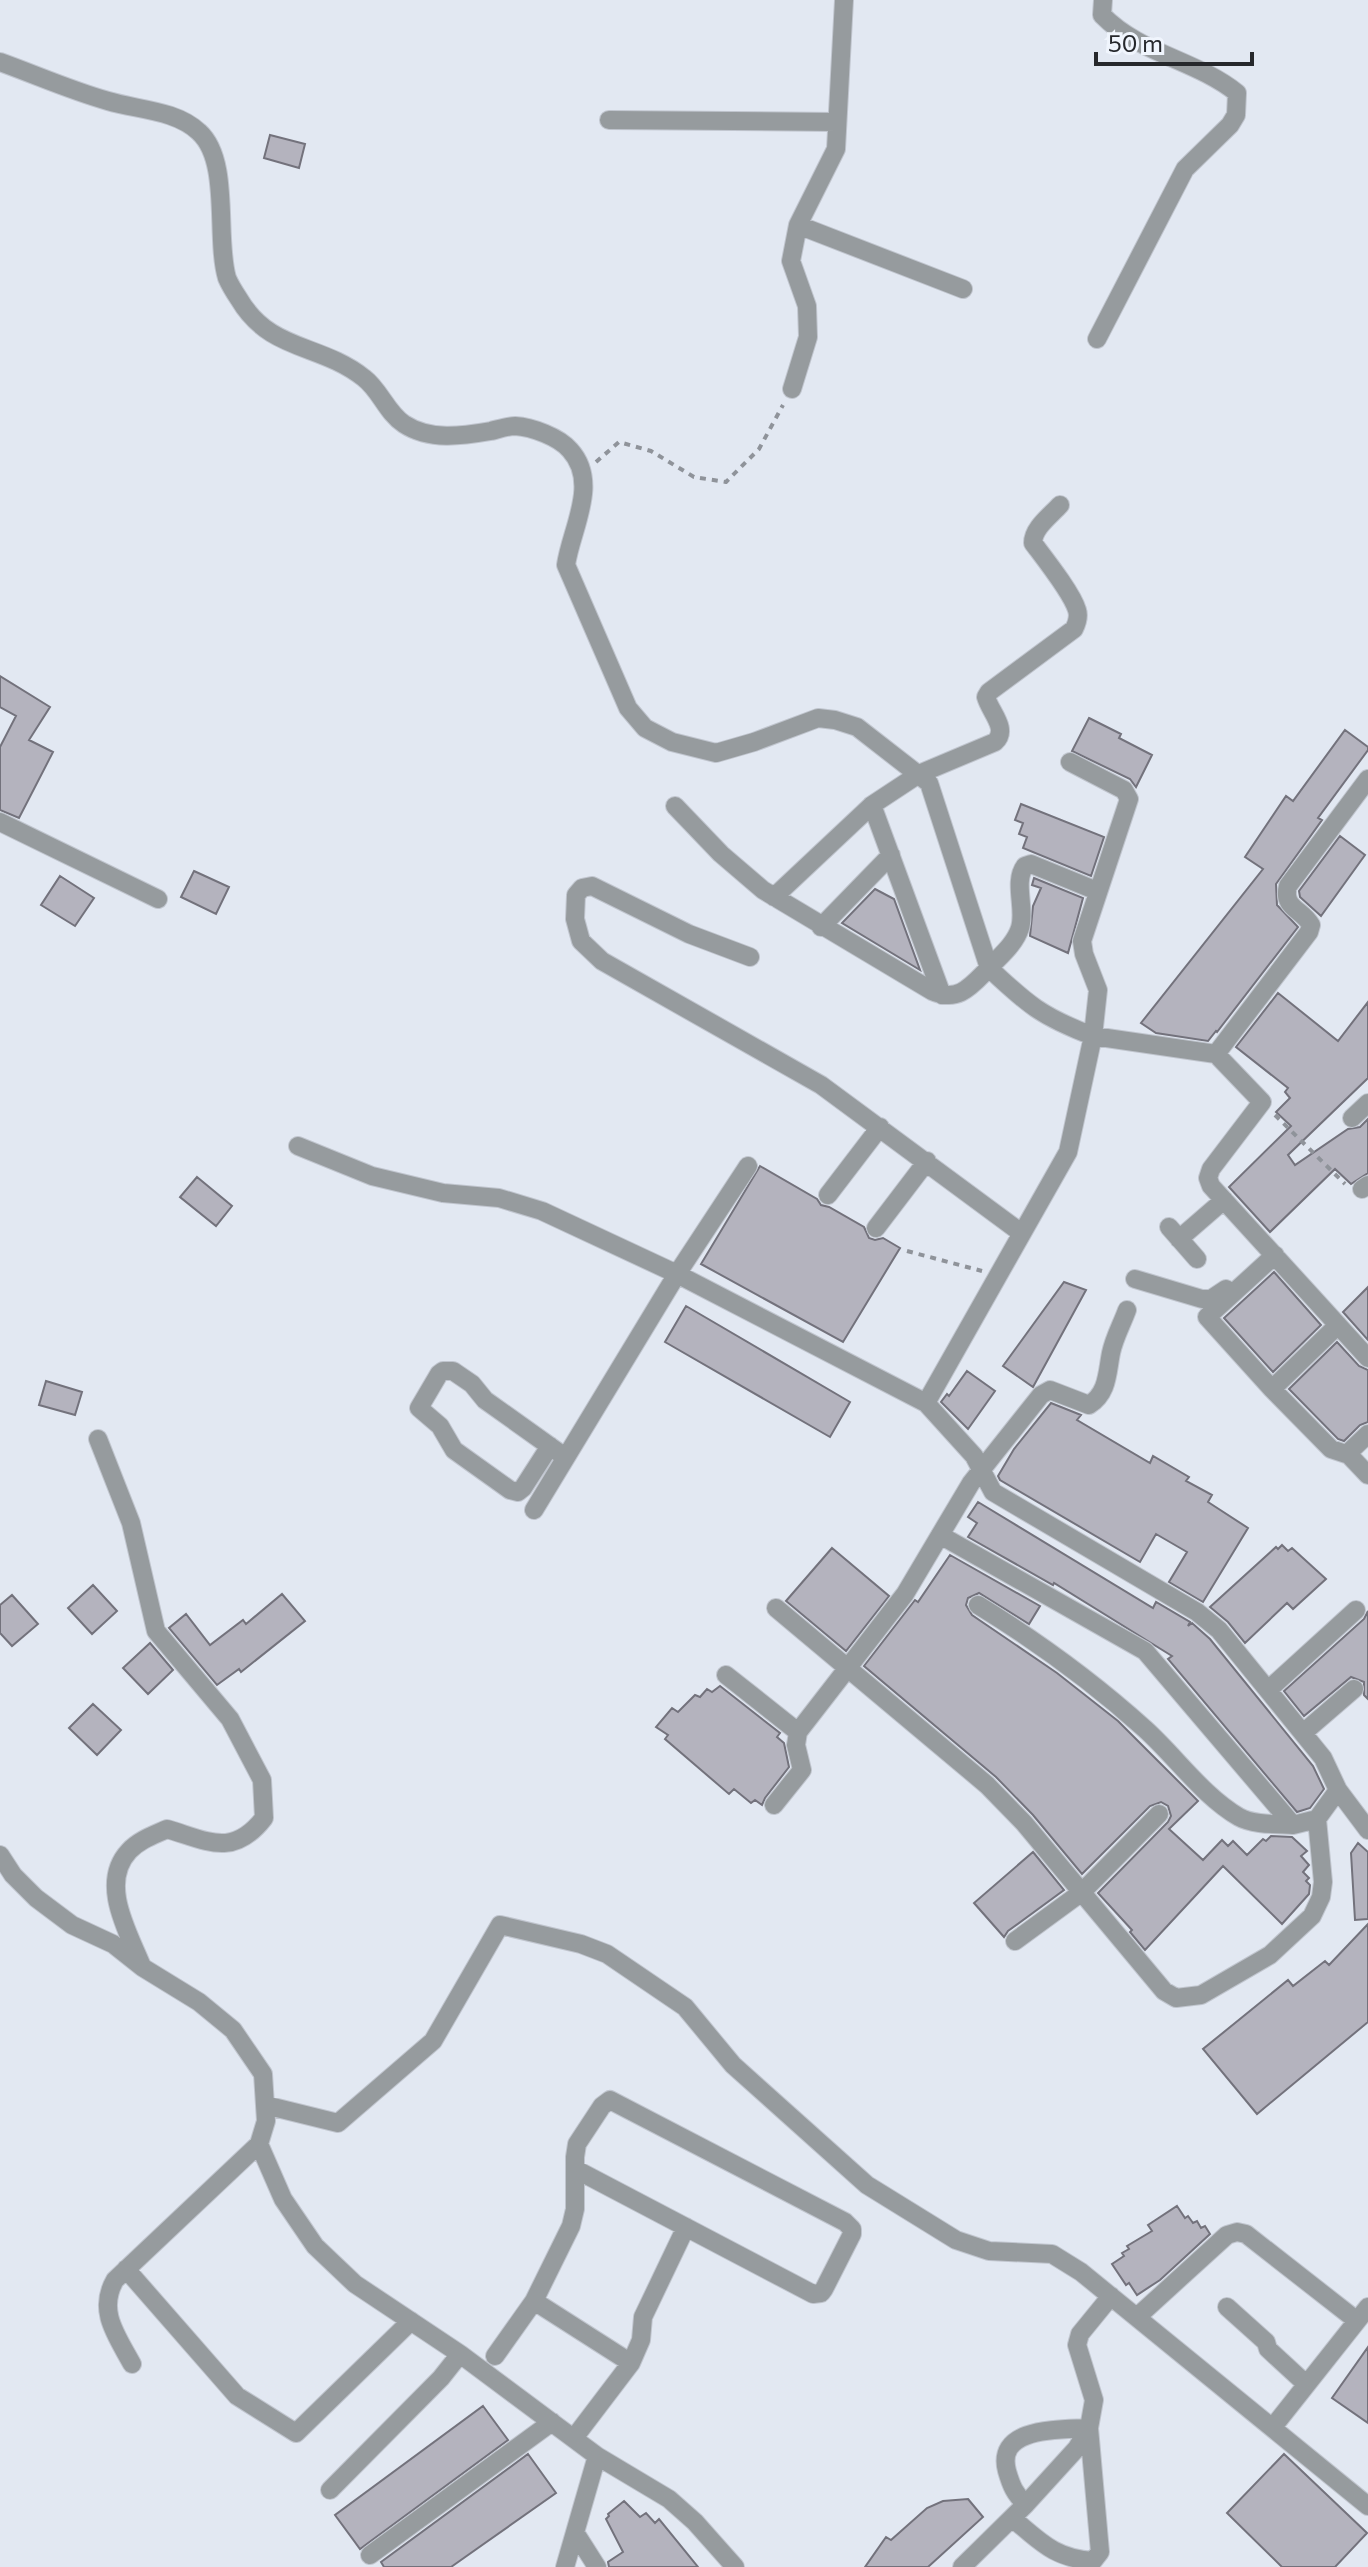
<svg xmlns="http://www.w3.org/2000/svg" width="1368" height="2567" font-family="Commissioner,sans-serif">
<style>
.building{fill:#b4b3be;stroke:#73727c;stroke-width:2}
.lines{fill:none;stroke-linecap:round;stroke-linejoin:round}
.minor-casing{stroke:#c0c5ce;stroke-width:20}
.path{stroke:#8f939a;stroke-width:4;stroke-dasharray:6 6;stroke-linecap:butt}
.minor{stroke:#969b9e;stroke-width:18}
</style>
<rect width="100%" height="100%" fill="#e2e8f2"/>
<path class="building" d="M270 135 305 144 299 168 264 158Z
M0 676 50 707 29 740 53 752 19 818 0 810V747L16 716 0 707Z
M1089 718 1121 734 1119 738 1152 755 1136 787 1130 779 1072 751Z
M1345 730 1368 747V750L1318 818 1322 820 1276 884 1277 905 1298 927 1217 1032 1216 1031 1208 1041 1156 1033 1141 1023 1263 869 1245 857 1286 796 1293 801Z
M1021 804 1104 837 1091 876 1023 848 1027 837 1019 834 1023 823 1015 820Z
M1340 836 1365 855 1321 916 1300 897 1299 891Z
M194 871 229 887 216 914 181 897Z
M60 876 94 898 75 926 41 905Z
M1034 878 1083 898 1068 953 1030 936 1033 906 1041 888 1032 885Z
M875 889 894 899 920 970 842 923Z
M1278 993 1338 1041 1368 1002V1078L1288 1155 1295 1165 1348 1129 1360 1127 1368 1119V1173L1351 1184 1335 1169 1270 1232 1229 1187 1291 1126 1276 1112 1290 1098 1285 1092 1288 1088 1236 1047Z
M760 1166 817 1199 821 1205 829 1207 864 1227 869 1238 875 1240 883 1238 900 1248 843 1342 701 1264Z
M197 1177 232 1206 216 1226 180 1197Z
M1274 1272 1321 1325 1273 1372 1224 1318Z
M1064 1282 1086 1290 1033 1387 1003 1366Z
M1368 1287V1340L1343 1312Z
M686 1306 850 1402 830 1437 665 1342Z
M1337 1342 1359 1366 1368 1370V1422L1360 1425 1344 1441 1338 1439 1289 1389Z
M967 1371 995 1391 968 1429 941 1402 947 1394 949 1396Z
M46 1381 82 1392 75 1415 39 1405Z
M1051 1403 1081 1415 1077 1420 1150 1463 1153 1456 1189 1477 1186 1481 1212 1495 1208 1502 1248 1528 1203 1602 1169 1582 1187 1552 1156 1534 1140 1562 1000 1480 998 1476 1014 1449Z
M978 1502 1153 1608 1156 1602 1190 1622 1188 1626 1192 1623 1210 1639 1313 1766 1324 1789 1310 1808 1297 1812 1168 1659 1172 1656 1054 1583 1053 1585 968 1537 977 1523 968 1517Z
M1282 1545 1288 1551 1292 1548 1326 1579 1293 1609 1287 1603 1245 1643 1228 1622 1210 1607 1276 1547 1278 1549Z
M832 1548 889 1596 846 1651 786 1601Z
M950 1555 1040 1606 1029 1624 979 1593 968 1598 966 1605 972 1615 1057 1673 1118 1721 1198 1801 1169 1829 1203 1860 1222 1840 1228 1846 1233 1841 1247 1855 1263 1839 1266 1841 1271 1836 1292 1837 1307 1851 1301 1856 1309 1865 1303 1872 1309 1878 1306 1881 1310 1885 1309 1894 1282 1924 1223 1866 1145 1950 1130 1932 1132 1930 1098 1893 1168 1822 1171 1816 1168 1806 1161 1802 1150 1806 1082 1874 1033 1815 996 1777 864 1666 915 1600 918 1602Z
M93 1585 117 1611 92 1634 68 1608Z
M282 1594 305 1621 241 1672 239 1669 217 1685 169 1628 186 1614 210 1645 243 1620 246 1624Z
M12 1595 38 1624 12 1646 0 1633V1605Z
M1368 1611V1699L1364 1695V1682L1351 1677 1304 1716 1284 1691 1364 1619Z
M150 1643 173 1670 148 1694 123 1668Z
M720 1686 780 1733 777 1737 784 1743 789 1767 765 1798 762 1805 755 1800 751 1803 734 1789 729 1794 665 1739 668 1735 656 1727 672 1708 678 1712 695 1695 700 1697 707 1689 712 1692Z
M93 1704 121 1730 97 1755 69 1728Z
M1358 1843 1368 1852V1919L1355 1920 1351 1853Z
M1033 1852 1064 1890 1008 1931 1004 1937 974 1903Z
M1368 1924V2022L1257 2114 1203 2049 1288 1980 1293 1986 1325 1961 1329 1965Z
M1177 2206 1185 2218 1188 2216 1193 2223 1197 2221 1201 2228 1205 2226 1210 2234 1160 2280 1137 2295 1129 2283 1126 2285 1112 2264 1124 2256 1122 2253 1129 2249 1127 2246 1152 2231 1148 2225Z
M1368 2347V2423L1332 2398Z
M483 2406 508 2440 360 2549 335 2515Z
M528 2454 556 2493 451 2567H384L381 2562Z
M1284 2454 1367 2533 1335 2567H1282L1227 2513Z
M968 2499 983 2517 928 2567H865L886 2537 891 2540 927 2508 943 2501Z
M624 2501 640 2517 646 2513 655 2523 659 2519 698 2567H609L608 2562 623 2552 606 2519 609 2516 608 2514Z"/>
<g class="lines">
<g class="minor-casing">
<path id="minor" d="M0 62C36 75 72 91 108 101 138 110 176 110 199 132 231 161 215 237 227 278 230 285 235 293 239 299 270 352 320 343 364 378 380 390 387 413 404 424 430 441 462 436 491 431 499 429 508 426 515 426 532 427 559 437 570 450 600 483 571 529 566 565L628 708 645 728 672 742 716 753 754 742 818 718 835 720 857 727 929 783 989 968C1000 956 1015 944 1020 928 1026 909 1013 882 1025 866L1031 864 1097 891
M609 120 837 122
M798 225 963 289
M1097 339 1185 169 1230 125 1236 115 1237 93C1196 60 1140 54 1102 15L1103 0
M792 389 808 337 807 306 791 261 798 225 836 149 844 0
M1070 762 1124 790 1129 799 1082 941 1084 954 1098 990 1093 1036 1216 1054 1262 1102 1211 1169 1208 1178 1211 1186 1368 1358
M872 805 942 995
M675 806 721 854 763 890 932 991C959 1003 971 986 989 968 1027 1004 1042 1017 1093 1036L1068 1152 926 1403
M0 822 158 899
M774 897 872 805 919 774 995 742C1009 729 990 712 986 697L989 692 1074 629C1077 623 1079 616 1077 610 1072 593 1045 559 1033 543 1033 528 1050 516 1060 505
M821 927 891 855
M750 957 689 934 592 886 582 888 576 895 575 919 581 941 602 961 821 1085 1020 1232
M1216 1054 1309 932 1311 925C1302 909 1282 908 1288 886L1368 779
M1352 1118 1368 1103
M298 1146 372 1176 443 1193 499 1198 542 1211 677 1274 926 1403 974 1456 993 1492 1197 1612 1219 1630 1323 1758 1338 1790 1368 1830
M1362 1189 1368 1185
M828 1195 880 1127
M1169 1227 1197 1259
M876 1228 927 1161
M1179 1239 1224 1200
M1275 1255 1207 1317 1272 1389 1331 1449 1349 1455 1368 1475
M1135 1279 1202 1299H1211L1226 1289
M1272 1389 1338 1325
M98 1439 131 1523 156 1631 230 1719 262 1780 264 1818C233 1858 208 1841 167 1829 154 1835 139 1840 129 1851 99 1883 128 1932 141 1964
M550 1446 523 1488 518 1492 510 1490 454 1450 440 1426 419 1408 439 1374 443 1371H453L472 1384 485 1400 565 1457
M1347 1454 1368 1434
M534 1510 677 1274 748 1166
M940 1535 1145 1651 1293 1825 1317 1819
M978 1605C1038 1642 1093 1682 1145 1729 1176 1757 1203 1796 1239 1817 1253 1825 1277 1824 1293 1825
M776 1608 987 1785 1024 1823 1164 1991 1176 1998 1201 1995 1270 1955 1312 1916 1321 1897 1323 1882 1317 1819 1338 1790
M726 1675 798 1732
M1268 1690 1356 1610
M1303 1733 1354 1689
M774 1805 802 1770 796 1745 798 1732 905 1594 971 1483 1041 1395 1050 1390 1089 1405C1108 1393 1107 1373 1111 1353 1114 1338 1122 1324 1127 1310
M0 1855 13 1875 36 1898 72 1925 113 1944 142 1967 199 2002 233 2030 263 2074 266 2121 259 2144 283 2199 315 2246 355 2284 460 2354 597 2456 669 2499 695 2522 735 2567
M1015 1941 1082 1892 1159 1814
M265 2105 338 2123 433 2041 500 1925 581 1944 607 1954 685 2007 733 2065 867 2185 956 2240 989 2251 1052 2254 1081 2272 1368 2506
M126 2269 237 2396 296 2433 411 2321
M534 2301 631 2363
M1227 2307 1266 2342 1268 2349 1306 2384
M1137 2317 1227 2235 1237 2232 1246 2234 1356 2320
M495 2356 534 2301 571 2226 575 2209V2157L577 2144 602 2106 610 2100 845 2222 852 2229V2234L824 2289 821 2293 813 2294 575 2169
M132 2364C117 2336 97 2311 115 2280L259 2144
M1273 2427 1368 2307
M574 2438 631 2363 641 2340 643 2317 686 2227
M330 2490 441 2378 460 2354
M1012 2518C1041 2542 1054 2558 1093 2561L1100 2552 1089 2428C1062 2430 995 2426 1007 2471 1011 2485 1015 2495 1026 2504
M576 2534 597 2567
M370 2555 552 2422
M565 2567 597 2456
M962 2567 1026 2504 1077 2448 1089 2428 1094 2400 1077 2345 1080 2334 1111 2296"/>
</g>
<path class="path" d="M596 462 619 442 651 451 694 477 726 482 759 449 783 405
M1275 1115 1345 1184
M907 1251 982 1271"/>
<use href="#minor" class="minor"/>
</g>
<path d="M1096 52v12h156v-12" fill="none" stroke="#26282c" stroke-width="4"/>
<text x="1108" y="52" font-size="24" fill="#26282c" stroke="#f0f5fd" stroke-width="6" paint-order="stroke">50 m</text>
</svg>
